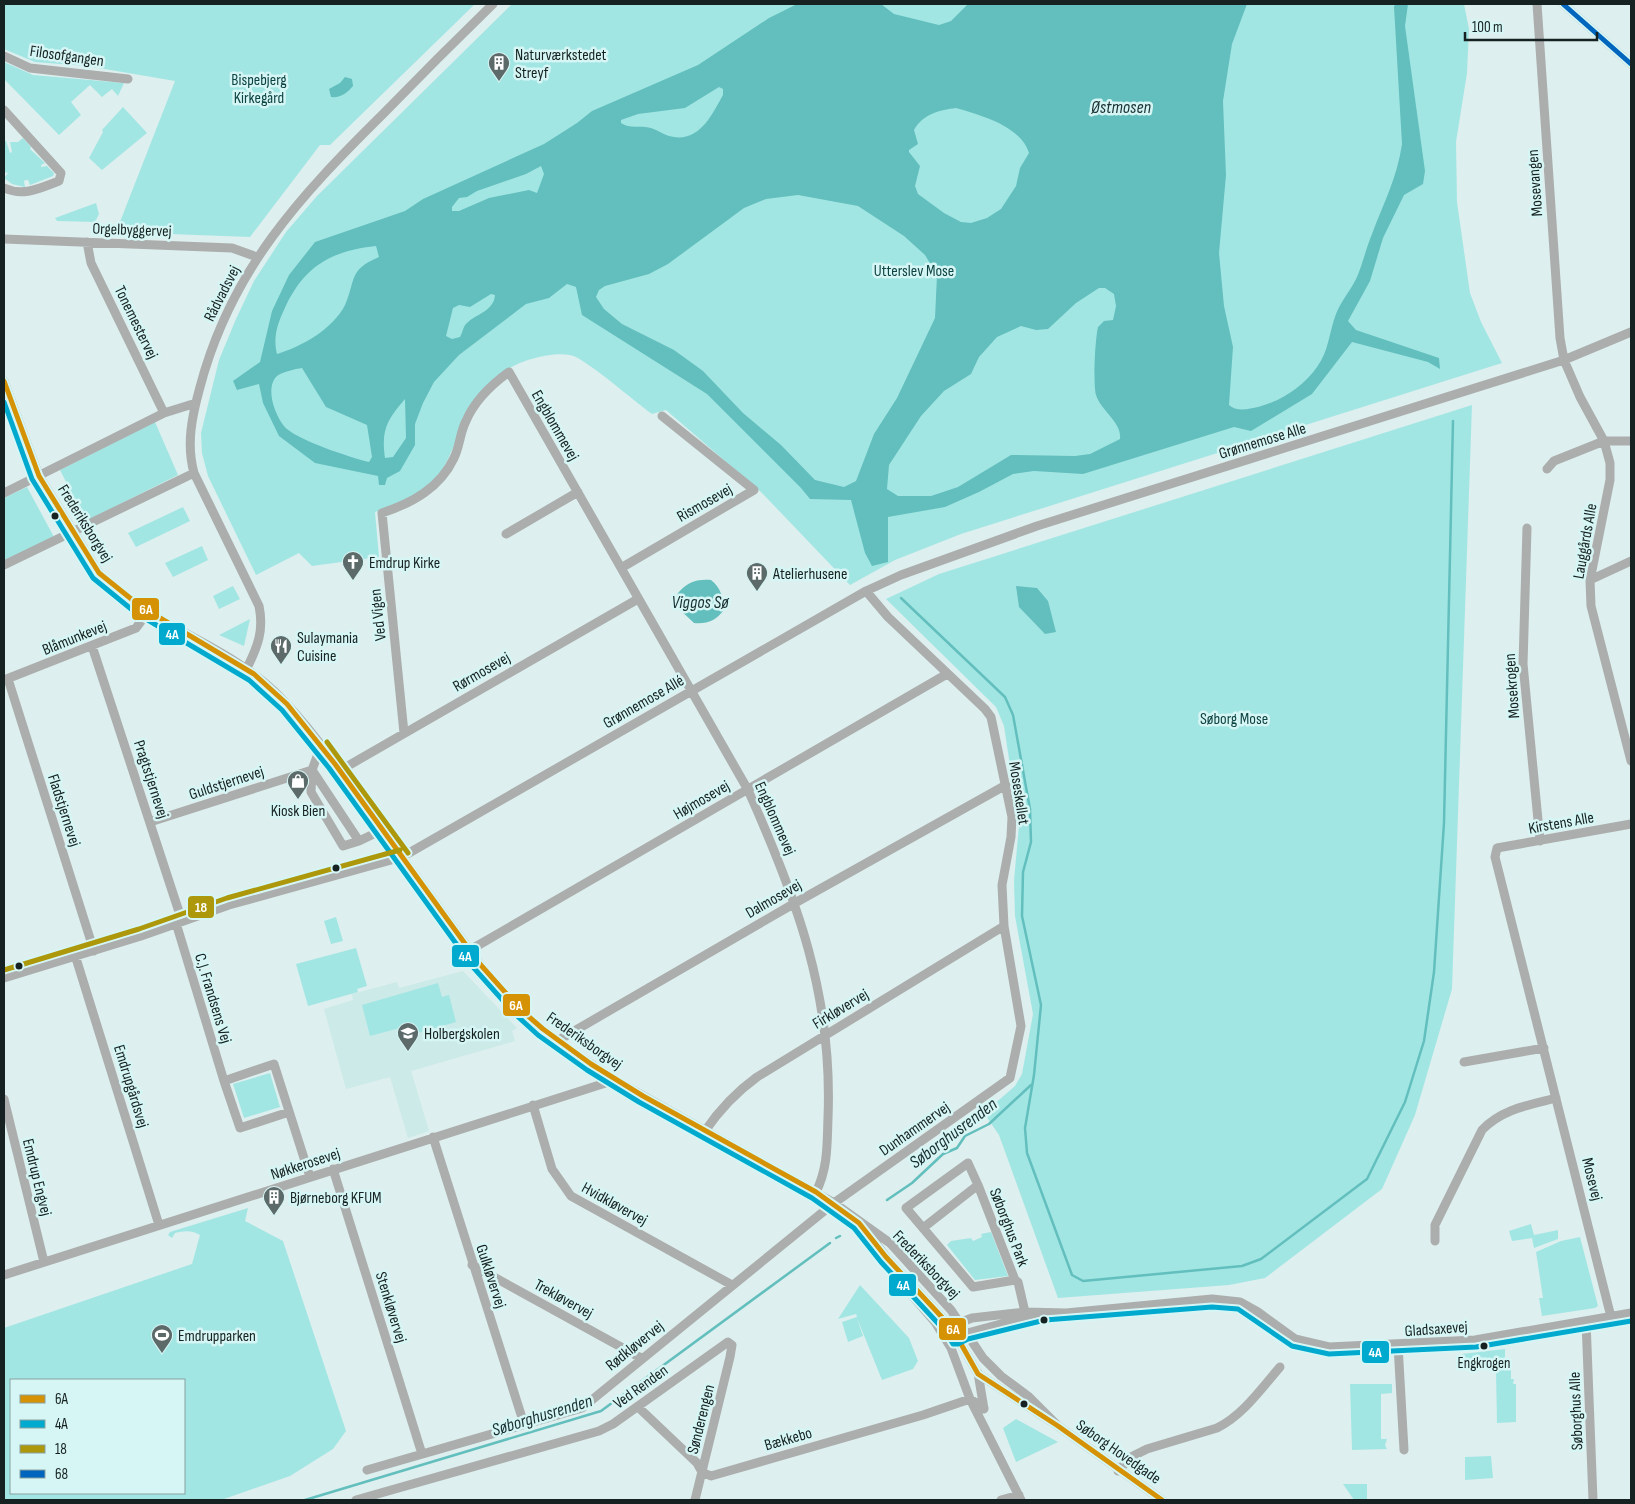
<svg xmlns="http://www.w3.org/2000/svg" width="1635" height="1504" font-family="'Sofia Sans Condensed',sans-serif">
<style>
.built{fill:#cbeae8}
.green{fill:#a2e6e4;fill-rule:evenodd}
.water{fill:#62bfbd;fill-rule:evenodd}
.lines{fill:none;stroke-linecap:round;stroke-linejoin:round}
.stream{stroke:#62bfbd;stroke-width:2.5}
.minor{stroke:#abaead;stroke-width:9}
.bus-1-casing{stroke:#d6f6f5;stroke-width:9}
.bus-2-casing{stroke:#d6f6f5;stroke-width:9}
.bus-3-casing{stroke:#d6f6f5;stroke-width:9}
.bus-4-casing{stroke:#d6f6f5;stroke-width:9}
.bus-1{stroke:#d59205;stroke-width:5}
.bus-2{stroke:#00a9ce;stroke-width:5}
.bus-3{stroke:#ad980c;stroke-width:5}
.bus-4{stroke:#0065bd;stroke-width:5}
.bus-dot{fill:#162221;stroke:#d6f6f5;stroke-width:2}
.labels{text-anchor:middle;stroke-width:5;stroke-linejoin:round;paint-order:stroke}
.bus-label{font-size:15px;fill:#162221;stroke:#d6f6f5}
.poi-label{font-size:16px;fill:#162221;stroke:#d6f6f5;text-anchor:start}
.street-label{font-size:16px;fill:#162221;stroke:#d6f6f5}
.park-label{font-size:16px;fill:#0d4342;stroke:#d6f6f5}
.water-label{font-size:18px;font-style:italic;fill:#1b3030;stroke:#d6f6f5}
.line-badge{stroke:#d6f6f5;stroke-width:2}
.badge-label{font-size:14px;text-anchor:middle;font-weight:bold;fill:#fff}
</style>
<rect width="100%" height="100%" fill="#ddefee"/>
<path class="built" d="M463 971 517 1028 512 1031 515 1041 411 1071 429 1131 408 1138 390 1077 346 1089 324 1009 353 1000 352 994 397 982 399 988Z"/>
<path class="green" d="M4 4H475L330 145H320L250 237 116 232 175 81 87 66 35 62 4 49Z
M512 4H1464L1469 29 1467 73 1456 142 1457 202 1470 293 1481 322 1502 363 961 534 895 560 850 585 761 492 666 410 652 414C629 397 599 370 576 357 560 349 520 360 507 370 497 377 473 402 468 412 456 434 452 461 434 480 417 498 398 505 375 512L379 557 312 566 299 553 256 575 208 476 202 453 201 433 219 360 236 319 254 281 286 232 317 196Z
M4 62 33 75 124 83 118 96 112 89 102 97 90 85 71 102 81 115 59 135 4 79Z
M123 107 147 133 102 170 89 158 103 132 102 130Z
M23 138 31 147 30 149 45 163 41 165V167L47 166 54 173 53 176 30 185 28 180H26L24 181 25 187 12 184 4 178 8 173 4 172V141H6L10 153 12 152 10 142H18Z
M96 203 99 214 95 222 57 221 55 218Z
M1472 405 1452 989 1415 1115 1382 1189 1265 1278 1229 1285 1058 1298 999 1135 984 1113 1015 1086 1022 1074 1033 1014 1015 916 1014 881 1019 825 1004 726 996 707 886 599 939 574Z
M155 422 178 475 86 521 60 470Z
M27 487 54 537 4 561V498Z
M183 507 190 521 136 547 128 533Z
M202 546 208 560 173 577 165 563Z
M233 586 240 599 219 609 213 596Z
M250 619 244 646 219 635Z
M336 917 343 941 331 944 324 921Z
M356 948 367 986 357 989 358 992 308 1006 296 964Z
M438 983 442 997 449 995 456 1022 414 1034 411 1025 370 1036 362 1005Z
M270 1073 280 1107 244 1118 233 1084Z
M248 1208 245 1221 283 1241 346 1431 333 1449 290 1476 221 1500H4V1328L192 1264 200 1235C191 1230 184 1231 175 1233L172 1238 168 1235 170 1232ZM11 1380H184V1493H11Z
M1531 1224 1534 1235 1558 1230V1239L1534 1248 1532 1238 1512 1241 1509 1231Z
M991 1232 1008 1276 975 1280 947 1245 951 1241 971 1238 973 1241 982 1237 981 1234Z
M1580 1237 1598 1306 1595 1308 1542 1316 1539 1298H1543L1536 1252 1561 1241Z
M860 1285 909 1338 918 1361 913 1369 882 1380 857 1318 863 1336 848 1342 842 1322 857 1317 856 1314 838 1319Z
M1505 1349V1366H1511V1379H1514L1513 1384H1516V1422L1497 1423 1496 1372 1492 1371V1369H1466L1463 1365 1462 1354Z
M1350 1384H1392V1393L1381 1394V1439H1387L1385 1445 1387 1449 1352 1450Z
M1016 1419 1058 1442 1016 1462 1003 1428Z
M1491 1456 1493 1478 1465 1480V1457Z
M1343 1484H1367V1500H1354Z"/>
<path class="water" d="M797 4H881L894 14 939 25 951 21 968 4H1247L1232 44 1223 101 1226 175 1219 253 1224 306 1233 347 1229 405C1236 412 1249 409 1258 407 1281 401 1303 387 1317 367 1329 351 1329 332 1336 314 1341 301 1351 290 1357 277 1363 263 1366 248 1372 234 1384 202 1397 178 1402 144L1394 7 1395 4H1408L1405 26 1425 171 1423 184 1404 195 1383 238 1370 281 1348 321 1356 330 1439 358 1440 369 1428 362 1352 342 1312 394 1251 431 1234 427 1083 474 1034 471 1013 474 979 492 945 507 888 517V562L872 566 865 553 851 500 810 499 801 488 707 394 582 315 576 287 567 284 549 298 526 304 459 355 434 382 423 403 415 424V445L400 471 387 478 385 485H379L378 476 315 463 279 436 263 403 259 384 237 390 233 381 260 362 272 311 289 275 315 242 405 211 423 199 544 144 577 123 592 111 698 65 769 18ZM719 87 723 89V95C711 116 699 144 669 136 663 134 657 130 651 128 641 125 629 129 621 123V120L638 114 685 108ZM956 108C980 115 1021 126 1029 153L1020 168 1016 186 1001 209 987 218 971 223 961 222 944 213 918 194 915 186 920 166 909 152V150L918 144 914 130C923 114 940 110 956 108ZM541 166 544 174 537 193 529 190 489 198 459 211H452V207L459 198 467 197 477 191 526 174ZM798 195 858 206 904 236 925 255 937 275 935 318 897 398 874 434 856 481 844 487 815 480 781 445 743 413 703 371 674 350 622 324 604 309 596 297 599 290 605 286 649 274 668 264 744 208 766 199ZM376 246 379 257C348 270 356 280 345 305 333 329 301 347 277 354 273 338 277 325 284 310 303 267 330 251 376 246ZM1099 288H1105L1114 294 1116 306 1113 320 1104 321 1098 327C1095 340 1093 384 1096 395 1101 411 1122 422 1120 439L1090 454 1075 456 1011 455 958 487 931 496H898L887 489 889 465 921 416 944 391 971 374 979 357 997 337 1021 326 1036 330 1048 329 1076 303ZM491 294 495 295C494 311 476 314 467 323 463 326 463 332 460 337L452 339 446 336 453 308 459 305 470 307ZM302 368 326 407 367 425 372 457 369 462C349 457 301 441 287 429 276 419 264 388 277 376 282 372 295 369 302 368ZM405 399 406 438 393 457 385 458C381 430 387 420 405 399Z
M345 77 352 79 353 86C347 93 341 98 331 97L329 89 340 83Z
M711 580C721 588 723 597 724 610 715 621 708 624 694 623L677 607 676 596C685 583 695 579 711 580Z
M1016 586 1037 588 1048 601 1056 632 1045 634 1019 607Z"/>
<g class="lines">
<path class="stream" d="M901 598 1005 697 1013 715 1030 809 1031 842 1023 872 1022 916 1041 1005 1034 1075 1025 1128 1027 1153 1072 1275 1083 1281 1242 1266 1261 1259 1367 1179 1405 1102 1424 1041 1434 972 1444 823 1453 421
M887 1200 912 1183 943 1154 957 1148 965 1136 989 1124 1031 1085
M836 1238 840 1236
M305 1500 601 1411 830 1243"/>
<path class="minor" d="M1537 4 1560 338 1564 360 1580 397 1604 441 1610 463V480L1590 580 1591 606 1631 761
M1563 4 1631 64
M4 56 30 68 128 79
M4 110 61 173 59 181C40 188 24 197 4 188
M4 239 232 248 257 257
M87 242 91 263 164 413
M4 381 39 476 99 573C149 625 222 642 274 691 310 726 339 769 368 810 405 861 442 912 479 963L498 988 524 1015 557 1041 615 1080 834 1203 890 1243 951 1310 983 1358 1001 1376 1028 1396 1058 1426
M1547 469 1554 461 1604 441H1631
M4 493 164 413 196 403
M1527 528 1523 664 1540 841
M506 534 578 492
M4 565 194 473
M621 568 754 490 662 416
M1590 580 1631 561
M92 646 182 921
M247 668C258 646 264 630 259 606L194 473C186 444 192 416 200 387 231 270 299 197 383 114 419 77 456 40 493 4
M8 679 94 951
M4 680 136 628 148 612
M404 733 382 513C412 503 440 488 454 458 460 446 460 432 466 421 475 400 491 385 509 372L748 790C797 899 833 996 828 1118 827 1145 828 1168 816 1192
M321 746 312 770 311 792 343 846 359 841
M312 770 359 841 382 830
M339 771 638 599
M150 822 312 770
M176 923 224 1081
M470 950 947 674
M75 955 159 1225
M4 978 141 936 229 905 402 857 866 591 901 575 1037 526 1564 360 1631 332
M557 1041 795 903 1006 785
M1464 1062 1544 1048
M4 1099 44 1262
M533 1105 552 1169 571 1196 732 1285
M289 1112 240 1128 224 1081 274 1064C286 1102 298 1139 310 1177
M705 1131C720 1109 735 1093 757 1077L1004 926
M433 1137 524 1424
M333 1169 422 1454
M923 1228 906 1208 968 1163 978 1185
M866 1230 886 1257 952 1328 978 1374 1058 1426 1162 1500
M1435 1241V1225L1482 1130C1502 1109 1529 1105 1556 1098
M472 1265 641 1358
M4 1275 615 1080
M899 1276 904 1286 935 1322 951 1348 970 1399 1021 1500
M1015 1280 973 1287 923 1228 978 1185 1015 1280 1018 1282 1025 1312
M1611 1317 1495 857 1497 848 1631 824
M1586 1321 1593 1500
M952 1328 959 1323 972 1318 1025 1312 1066 1313 1212 1299 1240 1302 1258 1312 1295 1339 1329 1347 1475 1340 1631 1313
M960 1335 1034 1315
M1398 1345 1404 1450
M978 1373 984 1409
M638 1407 697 1463 702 1472 711 1476 923 1415 970 1399 984 1408
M367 1470 582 1408 834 1203 1010 1078 1021 1026 1004 926 1002 885 1011 837 1012 817 991 717 985 709 888 617 866 591
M1118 1471 1131 1457 1147 1449 1217 1428C1243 1415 1261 1389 1280 1367
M356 1500 599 1431 613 1424 728 1342 732 1345 730 1357 695 1500
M1001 1500 1019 1495"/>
<g class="bus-1-casing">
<path id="bus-1" d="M4 381 39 476 99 573 140 606 254 674 287 704 335 764 479 963 520 1009 543 1029 591 1064 643 1096 816 1192 859 1223 886 1257 952 1328 978 1374 1058 1426 1162 1500"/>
</g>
<g class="bus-2-casing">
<path id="bus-2" d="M4 402 32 479 93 578 136 613 249 680 282 710 329 768 473 967 515 1014 538 1035 587 1070 639 1102 812 1198 854 1228 881 1262 946 1332 953 1344H958L968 1339 1045 1320 1212 1307 1238 1309 1292 1346 1329 1354 1476 1347 1631 1321"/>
</g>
<g class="bus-3-casing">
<path id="bus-3" d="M327 742 408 853
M4 970 139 929 227 898 400 850"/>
</g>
<g class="bus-4-casing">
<path id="bus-4" d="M1563 4 1631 64"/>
</g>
<use href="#bus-1" class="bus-1"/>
<use href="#bus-2" class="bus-2"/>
<use href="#bus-3" class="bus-3"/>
<use href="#bus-4" class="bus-4"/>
</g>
<defs>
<g id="building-pin" transform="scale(1.125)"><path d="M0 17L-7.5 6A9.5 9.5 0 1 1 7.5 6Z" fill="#5c6a69" stroke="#d6f6f5"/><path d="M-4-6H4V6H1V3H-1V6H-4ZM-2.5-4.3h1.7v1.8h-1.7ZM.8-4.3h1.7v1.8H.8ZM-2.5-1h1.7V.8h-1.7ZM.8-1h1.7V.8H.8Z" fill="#fff"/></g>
<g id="church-pin" transform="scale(1.125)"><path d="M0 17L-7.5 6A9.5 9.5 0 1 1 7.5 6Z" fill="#5c6a69" stroke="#d6f6f5"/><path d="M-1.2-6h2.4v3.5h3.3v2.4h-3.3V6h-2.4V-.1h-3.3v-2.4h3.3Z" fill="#fff"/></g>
<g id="restaurant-pin" transform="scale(1.125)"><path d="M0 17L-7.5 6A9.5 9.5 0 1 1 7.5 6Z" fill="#5c6a69" stroke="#d6f6f5"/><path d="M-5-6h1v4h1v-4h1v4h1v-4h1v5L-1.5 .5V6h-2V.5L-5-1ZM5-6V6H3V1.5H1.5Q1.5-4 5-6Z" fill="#fff"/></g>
<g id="shop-pin" transform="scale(1.125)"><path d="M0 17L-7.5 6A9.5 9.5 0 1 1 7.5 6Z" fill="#5c6a69" stroke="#d6f6f5"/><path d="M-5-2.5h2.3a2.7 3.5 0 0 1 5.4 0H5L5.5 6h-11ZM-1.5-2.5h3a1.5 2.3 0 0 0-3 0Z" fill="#fff"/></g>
<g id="school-pin" transform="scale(1.125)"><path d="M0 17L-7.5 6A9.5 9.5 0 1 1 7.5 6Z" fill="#5c6a69" stroke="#d6f6f5"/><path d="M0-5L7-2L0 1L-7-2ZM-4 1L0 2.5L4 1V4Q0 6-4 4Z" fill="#fff"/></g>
<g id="stadium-pin" transform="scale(1.125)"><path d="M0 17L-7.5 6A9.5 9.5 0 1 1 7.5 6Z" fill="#5c6a69" stroke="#d6f6f5"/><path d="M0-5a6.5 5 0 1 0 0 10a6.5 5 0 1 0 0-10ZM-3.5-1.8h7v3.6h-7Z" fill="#fff"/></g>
</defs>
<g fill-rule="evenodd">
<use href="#building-pin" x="499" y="63"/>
<use href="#church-pin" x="353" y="562"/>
<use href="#building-pin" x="757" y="573"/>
<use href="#restaurant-pin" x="281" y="646"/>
<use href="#shop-pin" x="298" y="781"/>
<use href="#school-pin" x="408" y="1033"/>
<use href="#building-pin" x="274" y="1197"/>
<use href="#stadium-pin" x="162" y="1335"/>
</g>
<g class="bus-dot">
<circle cx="55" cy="516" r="4.5"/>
<circle cx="336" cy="868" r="4.5"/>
<circle cx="19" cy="966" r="4.5"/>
<circle cx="1044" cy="1320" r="4.5"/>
<circle cx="1484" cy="1346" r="4.5"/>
<circle cx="1024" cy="1404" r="4.5"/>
</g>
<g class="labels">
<g class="bus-label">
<text x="1484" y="1368">Engkrogen</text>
</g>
<g class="poi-label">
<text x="515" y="60">Naturværkstedet<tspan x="515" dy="18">Streyf</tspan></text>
<text x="369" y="568">Emdrup Kirke</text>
<text x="773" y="579">Atelierhusene</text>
<text x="297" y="643">Sulaymania<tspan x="297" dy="18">Cuisine</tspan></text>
<text x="298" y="816" text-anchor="middle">Kiosk Bien</text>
<text x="424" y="1039">Holbergskolen</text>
<text x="290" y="1203">Bjørneborg KFUM</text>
<text x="178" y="1341">Emdrupparken</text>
</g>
<g class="street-label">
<text transform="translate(67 55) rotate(8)" y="6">Filosofgangen</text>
<text transform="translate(1534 183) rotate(-94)" y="6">Mosevangen</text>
<text transform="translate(132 229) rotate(2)" y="6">Orgelbyggervej</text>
<text transform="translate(221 293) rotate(-63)" y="6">Rådvadsvej</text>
<text transform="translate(137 322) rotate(64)" y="6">Tonemestervej</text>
<text transform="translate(556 425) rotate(60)" y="6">Engblommevej</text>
<text transform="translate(1262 440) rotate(-17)" y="6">Grønnemose Alle</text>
<text transform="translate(704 502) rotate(-30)" y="6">Rismosevej</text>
<text transform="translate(86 523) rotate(58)" y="6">Frederiksborgvej</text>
<text transform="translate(1584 541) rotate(-80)" y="6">Lauggårds Alle</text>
<text transform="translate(377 615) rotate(-96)" y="6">Ved Vigen</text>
<text transform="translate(74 637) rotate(-22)" y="6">Blåmunkevej</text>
<text transform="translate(481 671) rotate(-30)" y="6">Rørmosevej</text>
<text transform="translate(1511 686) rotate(-94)" y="6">Mosekrogen</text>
<text transform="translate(643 701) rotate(-30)" y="6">Grønnemose Allé</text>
<text transform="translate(152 779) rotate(72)" y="6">Pragtstjernevej</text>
<text transform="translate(226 782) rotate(-18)" y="6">Guldstjernevej</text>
<text transform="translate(1020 793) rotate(81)" y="6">Moseskellet</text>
<text transform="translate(701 799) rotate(-30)" y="6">Højmosevej</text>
<text transform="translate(65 810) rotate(72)" y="6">Fladstjernevej</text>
<text transform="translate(776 818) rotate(66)" y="6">Engblommevej</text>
<text transform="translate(1561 822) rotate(-10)" y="6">Kirstens Alle</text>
<text transform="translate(773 898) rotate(-30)" y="6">Dalmosevej</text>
<text transform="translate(214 998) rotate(73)" y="6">C.J. Frandsens Vej</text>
<text transform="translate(840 1008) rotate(-31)" y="6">Firkløvervej</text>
<text transform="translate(585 1040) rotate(35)" y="6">Frederiksborgvej</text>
<text transform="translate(132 1086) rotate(73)" y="6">Emdrupgårdsvej</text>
<text transform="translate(914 1128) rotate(-35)" y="6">Dunhammervej</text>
<text transform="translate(305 1163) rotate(-18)" y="6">Nøkkerosevej</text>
<text transform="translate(38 1177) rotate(76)" y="6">Emdrup Engvej</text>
<text transform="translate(1593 1179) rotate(76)" y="6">Mosevej</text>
<text transform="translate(615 1203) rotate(29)" y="6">Hvidkløvervej</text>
<text transform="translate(1010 1227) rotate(69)" y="6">Søborghus Park</text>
<text transform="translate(927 1264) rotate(46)" y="6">Frederiksborgvej</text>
<text transform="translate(492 1276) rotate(72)" y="6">Gulkløvervej</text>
<text transform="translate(564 1298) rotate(29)" y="6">Trekløvervej</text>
<text transform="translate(392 1307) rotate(73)" y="6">Stenkløvervej</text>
<text transform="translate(1436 1328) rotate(-4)" y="6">Gladsaxevej</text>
<text transform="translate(634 1345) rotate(-39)" y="6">Rødkløvervej</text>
<text transform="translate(640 1386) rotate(-36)" y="6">Ved Renden</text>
<text transform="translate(1575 1411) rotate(-92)" y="6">Søborghus Alle</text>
<text transform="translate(700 1419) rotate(-76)" y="6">Sønderengen</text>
<text transform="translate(788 1438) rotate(-16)" y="6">Bækkebo</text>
<text transform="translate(1119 1451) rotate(35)" y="6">Søborg Hovedgade</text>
</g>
<g class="park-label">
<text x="259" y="85">Bispebjerg<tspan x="259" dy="18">Kirkegård</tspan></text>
<text x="914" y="276">Utterslev Mose</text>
<text x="1234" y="724">Søborg Mose</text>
</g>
<g class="water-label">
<text x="1121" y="113">Østmosen</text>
<text x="700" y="608">Viggos Sø</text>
<text transform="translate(953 1133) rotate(-37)" y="6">Søborghusrenden</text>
<text transform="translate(542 1415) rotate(-17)" y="6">Søborghusrenden</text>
</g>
</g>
<g class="line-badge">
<rect x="131" y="597" width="29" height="24" rx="5" fill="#d59205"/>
<rect x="158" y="622" width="28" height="24" rx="5" fill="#00a9ce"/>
<rect x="187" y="895" width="28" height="24" rx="5" fill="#ad980c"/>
<rect x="451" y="944" width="29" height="24" rx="5" fill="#00a9ce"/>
<rect x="502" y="993" width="29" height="24" rx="5" fill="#d59205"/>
<rect x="888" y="1273" width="29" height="24" rx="5" fill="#00a9ce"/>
<rect x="938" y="1317" width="29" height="24" rx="5" fill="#d59205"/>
<rect x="1361" y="1340" width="29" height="24" rx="5" fill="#00a9ce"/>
</g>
<g class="badge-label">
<text x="146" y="614">6A</text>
<text x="172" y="639">4A</text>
<text x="201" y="912">18</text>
<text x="465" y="961">4A</text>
<text x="516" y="1010">6A</text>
<text x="903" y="1290">4A</text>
<text x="953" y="1334">6A</text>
<text x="1375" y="1357">4A</text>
</g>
<rect width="1635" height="1504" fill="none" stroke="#162221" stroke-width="10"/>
<rect x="10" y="1379" width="175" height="115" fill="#d6f6f5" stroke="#89a1a0"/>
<rect x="20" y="1395" width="25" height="8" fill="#d59205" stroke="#89a1a0"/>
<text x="55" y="1404" font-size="15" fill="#162221">6A</text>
<rect x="20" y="1420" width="25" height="8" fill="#00a9ce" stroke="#89a1a0"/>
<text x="55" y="1429" font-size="15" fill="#162221">4A</text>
<rect x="20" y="1445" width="25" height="8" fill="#ad980c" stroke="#89a1a0"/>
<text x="55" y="1454" font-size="15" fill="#162221">18</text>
<rect x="20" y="1470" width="25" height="8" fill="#0065bd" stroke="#89a1a0"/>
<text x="55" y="1479" font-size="15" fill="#162221">68</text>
<path d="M1465 32v8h132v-8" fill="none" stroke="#162221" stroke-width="2.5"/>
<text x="1472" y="32" font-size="15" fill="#162221" stroke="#d6f6f5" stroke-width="4" paint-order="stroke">100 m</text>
</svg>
